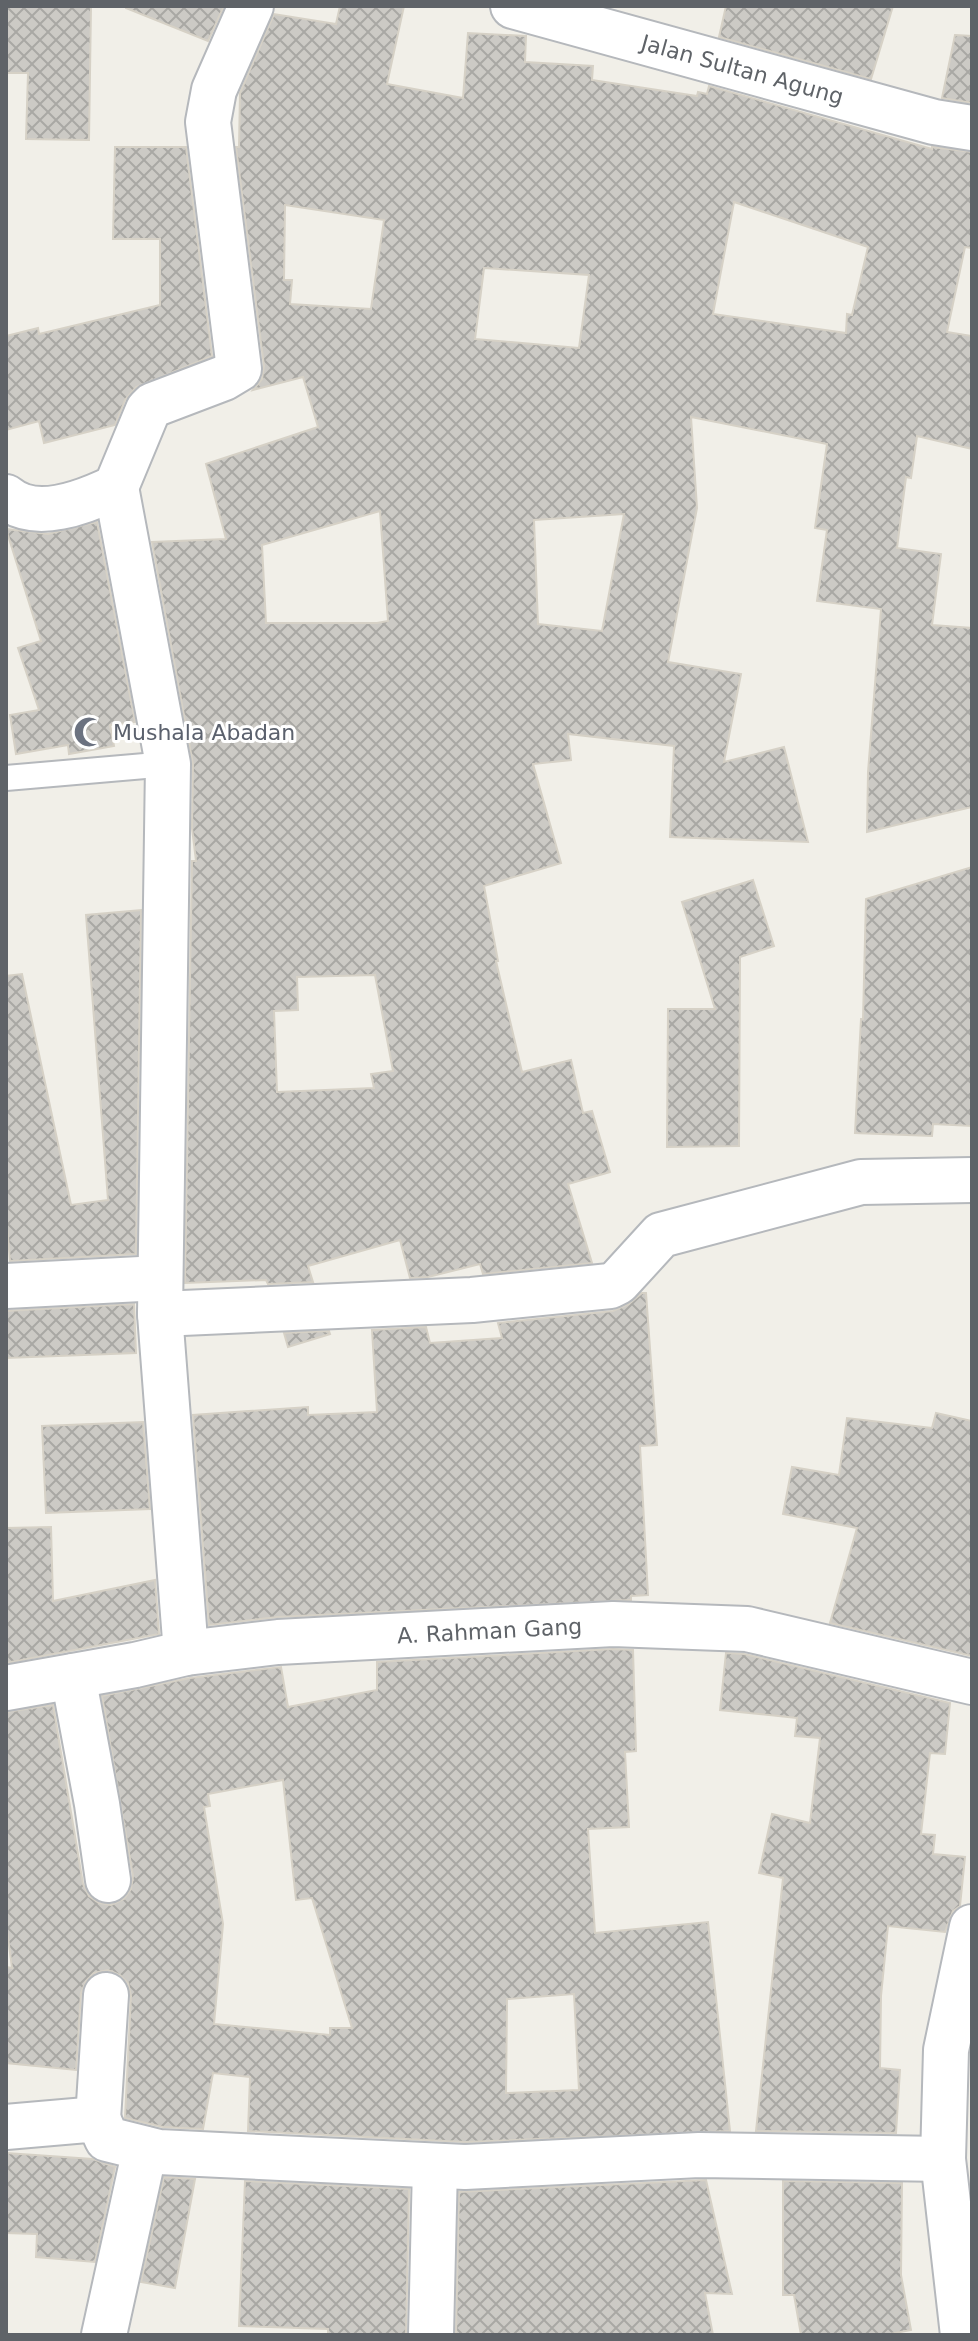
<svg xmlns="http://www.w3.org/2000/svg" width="978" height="2341" font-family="'DejaVu Sans',sans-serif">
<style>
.building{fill:url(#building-cross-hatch);stroke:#d6d1c6;stroke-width:2;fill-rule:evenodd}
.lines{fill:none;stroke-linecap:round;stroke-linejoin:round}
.lane-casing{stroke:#b5b8bc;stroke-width:28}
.street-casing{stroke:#b5b8bc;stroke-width:48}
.lane{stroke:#fff;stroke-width:24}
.street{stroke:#fff;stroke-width:44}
.labels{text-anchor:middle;stroke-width:6;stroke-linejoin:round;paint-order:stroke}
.street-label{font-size:22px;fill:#5f6368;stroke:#fff}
.worship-label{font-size:22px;fill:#5b616d;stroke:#fff;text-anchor:start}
</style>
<defs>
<pattern id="building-cross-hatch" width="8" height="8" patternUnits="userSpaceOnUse" patternTransform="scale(2)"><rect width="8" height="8" fill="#cccac5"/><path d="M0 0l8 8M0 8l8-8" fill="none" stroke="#a9a8a4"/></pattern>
</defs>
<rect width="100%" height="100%" fill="#f1efe8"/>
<path class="building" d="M6 6H91L89 140 26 139 28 73H6Z
M126 6H224L208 41 126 8Z
M340 6H404L387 84 463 98 468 33 526 36 525 62 593 66 592 80 697 96 698 92 707 94 709 86 932 149V147L972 152V248L965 247 947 332 972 336V449L917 436 911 478 906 477 897 548 941 554 932 625 972 628V807L867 832 868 772 881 609 817 601 827 530 815 528 827 444 691 417 697 508 668 662 741 674 724 762 784 747 808 842 670 837 674 746 568 734 571 760 533 764 561 863 484 886 498 961H496L522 1072 571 1060 583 1113 592 1111 610 1172 568 1184 592 1263 483 1274 480 1264 428 1277 410 1278 400 1240 308 1266 313 1282 268 1284 266 1280 185 1283 192 861H196L192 828 193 764 152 542 226 539 206 464 318 427 303 377 253 390 262 379 264 366 236 147H239L240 93 274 14 336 24ZM734 202 868 247 852 315 847 314 846 333 713 314ZM285 205 384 220 371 309 290 304 292 280H284ZM484 268 589 275 579 348 475 339ZM380 511 388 621 377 623H266L262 545ZM624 514 602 631 538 624 534 520ZM375 975 393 1071 371 1074 374 1088 277 1092 274 1011 298 1010 297 977Z
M726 6H893L871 79 719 37Z
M955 35 972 36V103L942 98Z
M115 147H186L212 356 136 387 125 400 115 425 44 443 39 421 6 430V336L38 328 39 334 160 305V239H113Z
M97 522 135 722 110 725 114 746 69 754 68 745 16 754 10 715 39 710 18 648 41 641 6 529 48 534Z
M972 867V1126L933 1124 932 1136 855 1133 861 1019H863L866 899Z
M753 880 774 946 740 957 739 1146 667 1147 668 1009H715L682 902Z
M141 910 136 1254 10 1261 6 1214V976L22 974 71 1205 108 1200 86 915Z
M642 1293H646L657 1445 640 1446 648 1595 631 1596V1600L277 1617 209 1625 193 1415 308 1407V1415L377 1412 372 1330 426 1327 430 1343 502 1338 498 1323 613 1311 629 1304Z
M134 1304 136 1353 6 1358V1311Z
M329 1331 330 1334 288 1347 284 1333Z
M936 1413 972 1421V1656L830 1623 857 1528 783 1514 792 1467 839 1475 847 1418 932 1428Z
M143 1422 150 1509 46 1513 42 1426Z
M51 1527 53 1601 155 1580 159 1634 6 1663V1528Z
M613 1649 633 1650 636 1751 625 1752 629 1827 588 1829 595 1933 708 1922 730 2131 465 2142 248 2131 250 2077 213 2073 203 2129 163 2127 125 2118 131 1996 128 1983 120 1975 108 1970 94 1973 86 1981 81 1993 76 2070 6 2063V1967L12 1968 6 1922V1712L53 1705 83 1884 89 1896 99 1903 111 1905 124 1899 131 1889 133 1876 102 1696 190 1678 281 1667 288 1707 377 1690V1662ZM283 1780 296 1900 312 1898 352 2028H330V2035L214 2024 223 1924 204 1807 210 1806 208 1794ZM574 1994 579 2090 506 2093 507 1999Z
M726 1653 744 1654 950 1703 945 1754 930 1753 921 1834 935 1835 933 1854 965 1857 960 1906 953 1911 945 1932 888 1926 881 1996 880 2068 900 2070 896 2133 756 2131 783 1878 759 1873 772 1814 810 1823 820 1738 795 1736 797 1718 720 1710Z
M6 2153 93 2159 115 2167 95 2262 36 2257 37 2234 6 2233Z
M164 2177 195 2179 175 2288 141 2282Z
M706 2180 732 2294 705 2293 713 2335H456L459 2192Z
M245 2181 409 2189 406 2335H328V2329L239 2326Z
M783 2181 902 2183 901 2275 911 2330 885 2335H801L794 2295H783Z"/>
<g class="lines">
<g class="lane-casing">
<path id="lane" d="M6 778 168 764"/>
</g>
<g class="street-casing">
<g id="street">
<path id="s1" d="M513 6 934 122 972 128"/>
<path d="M116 487 168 764 160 1314 186 1653"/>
<path d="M6 497C35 522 85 502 116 487L148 410 153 405 224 378 239 369 208 122 214 90 251 6"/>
<path d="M6 1286 160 1278"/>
<path d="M160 1314 472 1300 610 1286 618 1282 661 1235 861 1182 972 1180"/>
<path d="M73 1676 97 1804 108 1880"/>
<path id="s2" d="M6 1688 135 1665 186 1653 278 1642 613 1624 747 1629 972 1682"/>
<path d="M98 2119 106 1995"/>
<path d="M6 2127 98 2119 107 2139 159 2152 465 2167 699 2155 943 2159"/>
<path d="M104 2335 145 2149"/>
<path d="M431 2335 435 2166"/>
<path d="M963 2335 943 2159 946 2050 972 1927"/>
</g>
</g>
<use href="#lane" class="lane"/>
<use href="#street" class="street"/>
</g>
<defs>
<g id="mosque-bare" transform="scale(2.4)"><path d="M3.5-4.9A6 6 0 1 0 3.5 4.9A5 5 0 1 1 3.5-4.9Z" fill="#6b7280" stroke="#fff" stroke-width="2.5" paint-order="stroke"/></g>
</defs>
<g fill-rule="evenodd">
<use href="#mosque-bare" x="89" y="732"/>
</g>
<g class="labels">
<g class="street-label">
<text dy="8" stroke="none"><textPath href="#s1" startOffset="238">Jalan Sultan Agung</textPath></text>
<text dy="8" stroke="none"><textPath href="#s2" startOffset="488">A. Rahman Gang</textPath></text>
</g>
<g class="worship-label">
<text x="113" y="740">Mushala Abadan</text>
</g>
</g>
<rect width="978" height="2341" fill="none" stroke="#5f6368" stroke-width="16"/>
</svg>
